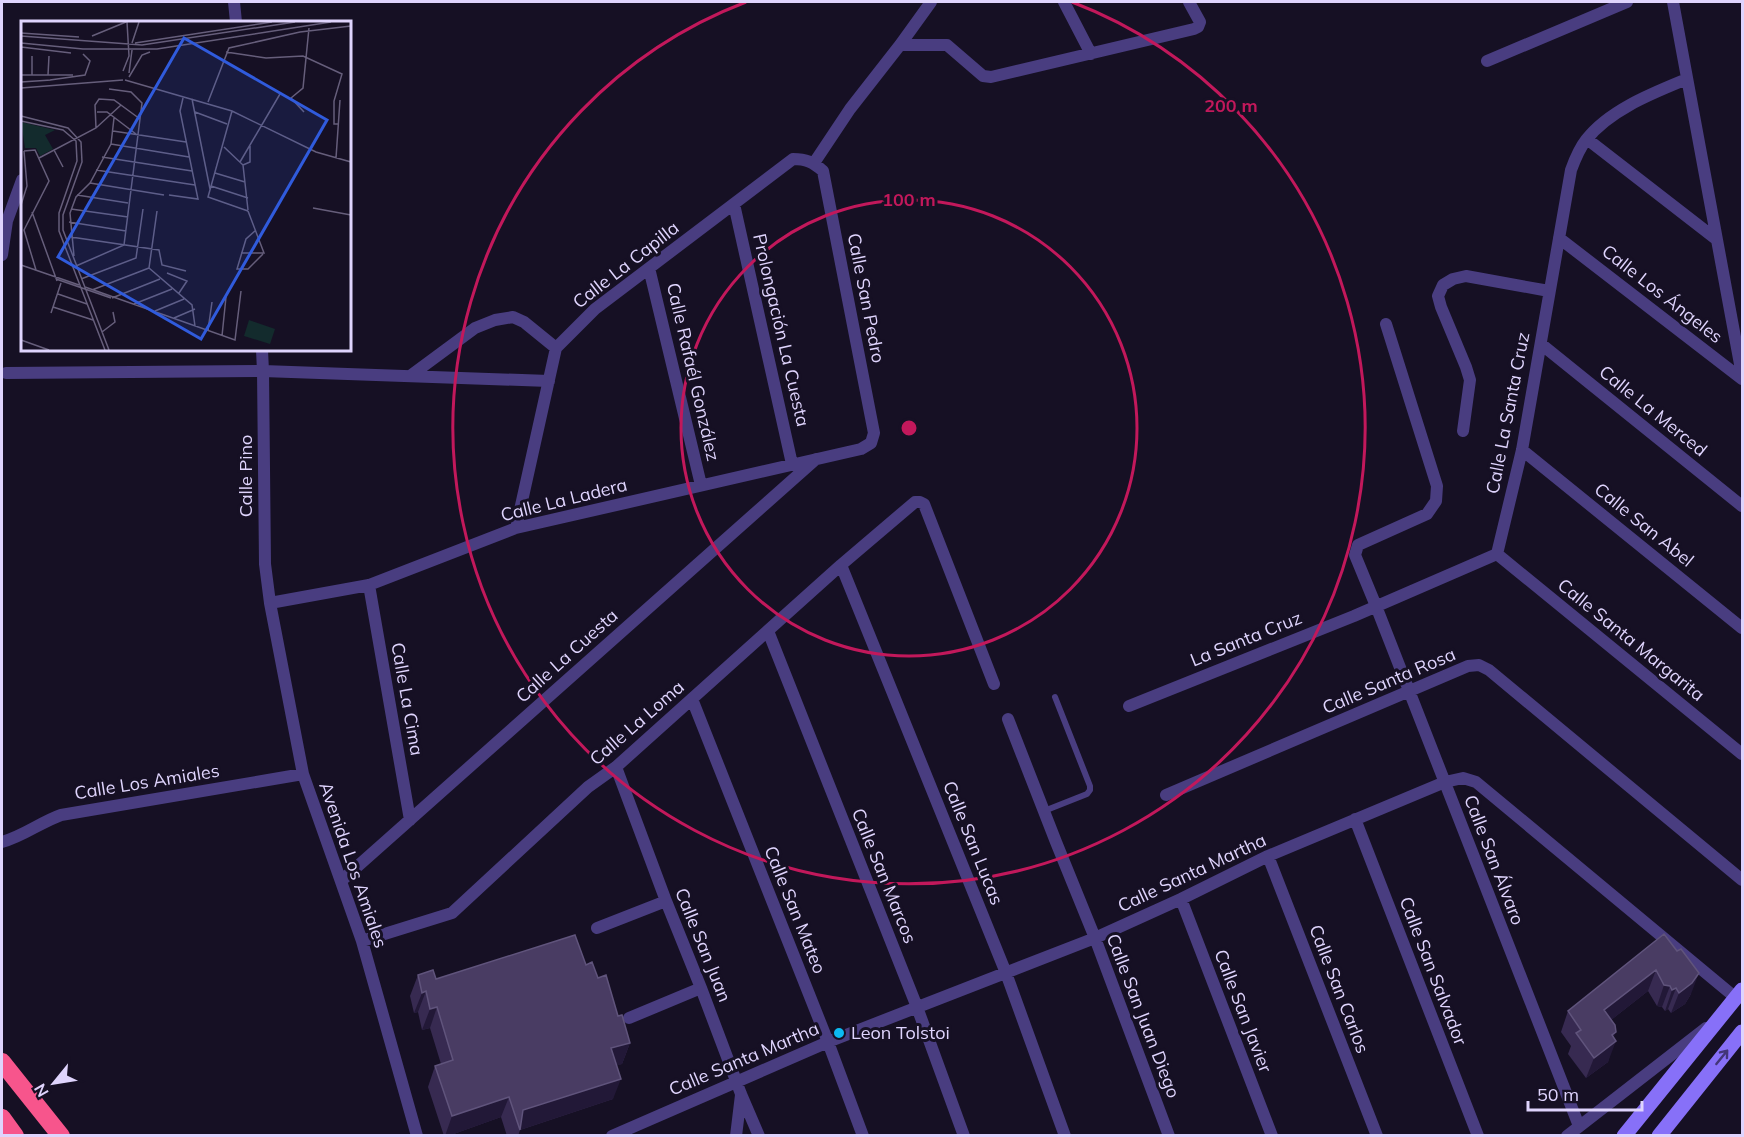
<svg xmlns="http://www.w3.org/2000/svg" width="1744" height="1137" font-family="Mulish,sans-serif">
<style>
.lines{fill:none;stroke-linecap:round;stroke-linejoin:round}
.lane{stroke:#493d80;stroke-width:6}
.street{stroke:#493d80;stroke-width:12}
.secondary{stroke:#8770f8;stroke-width:15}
.highway{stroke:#f7558c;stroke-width:18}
.wall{fill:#372a51}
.shaded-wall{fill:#221837}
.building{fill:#493c63;stroke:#60547c;stroke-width:1.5}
.oneway{stroke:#433679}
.ring{fill:none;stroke:#c2185b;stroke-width:3}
.poi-dot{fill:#0cbaf2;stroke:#161024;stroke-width:2}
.labels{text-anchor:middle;stroke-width:6;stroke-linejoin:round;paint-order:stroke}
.street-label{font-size:18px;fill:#dfd4fd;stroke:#161024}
.poi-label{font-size:18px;fill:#dfd4fd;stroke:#161024;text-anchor:start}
.inset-road{fill:none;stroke:#665e7b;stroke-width:1.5}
.view{fill:#305bdc;fill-opacity:0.15;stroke:#305bdc;stroke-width:3}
.inset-edge{fill:none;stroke:#dfd4fd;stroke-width:3}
.centre{fill:#c2185b;stroke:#161024;stroke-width:3}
.ring-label{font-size:18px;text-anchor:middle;font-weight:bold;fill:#c2185b;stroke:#161024;stroke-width:6;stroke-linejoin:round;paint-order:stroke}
</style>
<rect width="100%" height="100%" fill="#161024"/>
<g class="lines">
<path class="lane" d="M1044 811 1087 794 1090 790V786L1055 697"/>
<path class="street" d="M234 2 236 22
M1064 2 1091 54
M1673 2 1742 375
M900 45H947L983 76 991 77 1194 29 1198 27 1200 22 1189 2
M1487 61 1627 2
M1587 139 1716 239
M814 163 850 109 900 45 931 2
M734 204 792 464
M1559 238 1742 379
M2 255 7 221 22 180
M649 268 701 485
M1386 324 1437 486 1436 501 1427 514 1358 545 1355 555 1376 606 1579 1126
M1541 344 1742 506
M262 350 263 371 265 564 270 603 303 774 362 941 417 1136
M6 373 263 371 549 381
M410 376 475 328 495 320 513 317 524 322 556 348
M1463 431 1470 380 1466 367 1441 307 1438 296 1443 285 1453 279 1466 276 1549 291
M1522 450 1742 628
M1497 554 1522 450 1571 170C1575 159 1579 149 1586 140 1609 110 1653 93 1687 79
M1497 554 1742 754
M841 565 1006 973 1065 1136
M369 585 410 820
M270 603 369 585 516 528 861 449 871 443 874 433 823 171C813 162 806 159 793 159L595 309 556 348 516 528
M768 631 917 1007 964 1136
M692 699 828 1042 863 1136
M1129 706 1354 616 1497 554
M1008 719 1056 842 1095 938 1169 1136
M616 767 666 901 701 988 741 1094 759 1136
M1166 795 1468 666 1479 665 1489 670 1742 880
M1355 819 1478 1136
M2 842C22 837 41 822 61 815L303 774
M1268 856 1377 1136
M341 881 816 459
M1181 899 1272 1136
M597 928 666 901
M362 941 452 913 588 787 616 767 841 565 915 502H920L924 504 994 684
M629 1018 701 988
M612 1136 828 1042 1095 938 1181 899 1268 856 1445 782 1463 778 1476 782 1736 998
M736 1136 741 1095
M1567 1136 1706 1028"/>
<path class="secondary" d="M1624 1136 1742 990
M1659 1136 1742 1032"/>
<path class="highway" d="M2 1062 61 1136
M2 1118 15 1136"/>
</g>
<path class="wall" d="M1664 934 1691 994 1685 1004 1671 1013 1668 1009 1665 1011 1662 1007 1657 1006 1648 991 1611 1020 1614 1038 1608 1062 1586 1078 1568 1054 1571 1046 1561 1032 1568 1011Z
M586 965 598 978 618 1016 630 1043 622 1064 617 1065 613 1099 520 1130 518 1136H507L501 1117 448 1136H444L428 1087 435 1066 441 1064 430 1028 422 1030 418 1012 414 1013 410 996 418 975 436 979Z"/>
<path class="shaded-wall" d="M1656 970 1648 991 1597 1031 1604 1010Z
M1699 973 1691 994 1685 1004 1671 1013 1679 993Z
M1664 985 1670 986 1662 1007 1657 1006Z
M1676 988 1668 1009 1665 1011 1672 990Z
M426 991 418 1012 414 1013 422 993Z
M437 1007 430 1028 422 1030 430 1009Z
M1616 1032 1611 1044 1616 1041 1608 1062 1586 1078 1594 1058 1612 1035Z
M630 1043 622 1064 604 1069 611 1048Z
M621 1079 613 1099 520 1130 523 1110Z
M509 1097 501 1117 448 1136H445L452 1116Z"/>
<path class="building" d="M1664 934 1677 951 1681 949 1699 973 1692 983 1679 993 1676 988 1672 990 1670 986 1664 985 1656 970 1604 1010 1615 1025 1616 1032 1612 1035 1616 1041 1594 1058 1576 1033 1581 1030 1568 1011Z
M575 935 586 965 592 962 598 978 606 975 618 1016 622 1015 630 1043 611 1048 621 1079 523 1110 520 1130 509 1097 452 1116 435 1066 453 1060 437 1007 430 1009 426 991 422 993 418 975 433 970 436 979Z"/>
<defs><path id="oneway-shaft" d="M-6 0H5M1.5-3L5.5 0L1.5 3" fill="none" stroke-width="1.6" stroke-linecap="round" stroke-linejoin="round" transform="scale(1.5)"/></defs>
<use class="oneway" href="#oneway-shaft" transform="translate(1722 1057) rotate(-51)"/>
<g class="ring">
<circle cx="909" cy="428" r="228"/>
<path d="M1072 2A456 456 0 1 1 746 2"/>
</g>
<circle class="poi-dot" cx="839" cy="1033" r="6"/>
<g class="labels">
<g class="street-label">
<text transform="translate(626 265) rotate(-38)" y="6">Calle La Capilla</text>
<text transform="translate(1662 294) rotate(38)" y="6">Calle Los Ángeles</text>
<text transform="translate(866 298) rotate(79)" y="6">Calle San Pedro</text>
<text transform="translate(781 330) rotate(77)" y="6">Prolongación La Cuesta</text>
<text transform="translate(693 372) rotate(77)" y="6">Calle Rafaél González</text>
<text transform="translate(1653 411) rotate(39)" y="6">Calle La Merced</text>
<text transform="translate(1508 413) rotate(-79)" y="6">Calle La Santa Cruz</text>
<text transform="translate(246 476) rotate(-90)" y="6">Calle Pino</text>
<text transform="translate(564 500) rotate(-14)" y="6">Calle La Ladera</text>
<text transform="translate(1644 525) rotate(39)" y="6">Calle San Abel</text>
<text transform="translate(1246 639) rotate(-22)" y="6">La Santa Cruz</text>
<text transform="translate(1631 640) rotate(39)" y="6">Calle Santa Margarita</text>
<text transform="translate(567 656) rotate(-42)" y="6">Calle La Cuesta</text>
<text transform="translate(1389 681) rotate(-23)" y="6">Calle Santa Rosa</text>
<text transform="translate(407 699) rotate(80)" y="6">Calle La Cima</text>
<text transform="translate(637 723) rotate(-41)" y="6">Calle La Loma</text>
<text transform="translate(147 782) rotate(-9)" y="6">Calle Los Amiales</text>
<text transform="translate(973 843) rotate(68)" y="6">Calle San Lucas</text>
<text transform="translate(1494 860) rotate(69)" y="6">Calle San Álvaro</text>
<text transform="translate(353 865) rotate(71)" y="6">Avenida Los Amiales</text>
<text transform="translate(1192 873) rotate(-25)" y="6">Calle Santa Martha</text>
<text transform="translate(884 876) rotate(68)" y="6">Calle San Marcos</text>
<text transform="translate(795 910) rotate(68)" y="6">Calle San Mateo</text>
<text transform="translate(703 945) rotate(68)" y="6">Calle San Juan</text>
<text transform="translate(1433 971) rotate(69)" y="6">Calle San Salvador</text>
<text transform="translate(1339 989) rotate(69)" y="6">Calle San Carlos</text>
<text transform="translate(1243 1011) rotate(69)" y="6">Calle San Javier</text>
<text transform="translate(1143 1016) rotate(69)" y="6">Calle San Juan Diego</text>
<text transform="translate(744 1059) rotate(-23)" y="6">Calle Santa Martha</text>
</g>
<g class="poi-label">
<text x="851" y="1039">Leon Tolstoi</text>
</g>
</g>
<g transform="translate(21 21)">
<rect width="330" height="330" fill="#161024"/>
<path d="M0 101 34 109 24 114 32 128 19 135 15 127H4ZM228 299 254 308 249 323 223 315Z" fill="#132b2d"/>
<path class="inset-road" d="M0 12 58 16M0 15 121 24 274 1M71 15 105 1M0 22 62 28H136L310 1M111 22 118 1M114 22 251 1M0 26 50 32M205 31 245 37 282 35 321 53 313 80V103H318M102 50 108 35 106 1M108 52 111 29M0 54H52M11 54V35M27 54 28 35M108 56 121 34 129 31M29 59 64 54 69 40 62 33M104 59 211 90 295 131 330 141M0 61 30 59M0 67 102 59M171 78 189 168M187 81 208 27 279 11 330 5M211 90 187 176 227 190M76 91H86L115 113M174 91 206 103M283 91 270 77 282 67 288 7M0 95 47 107 60 121 61 141 42 194V209L88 329M0 100 42 109 55 120 56 140 38 192V210L84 329M75 107 74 84 78 78 93 79 119 98M92 110 165 121M90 123 168 136M203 126 222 144 227 189M33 129 42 146M3 130 14 129 28 160 3 209 15 249M81 136 171 150M18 137 75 107 100 84M315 137 319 79M219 141 259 73M222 144 229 141V125M75 149 174 164M194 152 224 161M69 162 143 174M190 165 227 177M56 174 107 182M148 174 177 178 159 90 162 77M0 184 6 165 3 130M292 187 330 194M50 188 107 196M11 191 36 260M48 201 105 210M235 209 225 218 216 248H227L242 233M50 216 138 229 141 244 165 250M220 232H243L227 190M53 235 49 192 55 176 69 162 90 123 93 97M0 244 58 264M55 245 103 224 121 82 110 71 88 68M128 247 171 284 174 305M128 247 136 190M146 252 166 260 158 272M35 258 90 277M60 258 115 237 122 188M64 266 214 319 220 270M71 269 128 247M37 273 66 283M91 277 139 258M113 283 151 268M32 286 72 299M134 290 163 278M30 292 40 262M153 297 174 288M187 309 191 281M81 311 94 301 92 291M201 315 205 276M0 319 28 329"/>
<path class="view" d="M163 17 306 99 180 318 37 236Z"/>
<rect width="330" height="330" class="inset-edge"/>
</g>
<circle cx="909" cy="428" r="9" class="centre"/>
<g class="ring-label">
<text x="1231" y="112">200 m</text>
<text x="909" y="206">100 m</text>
</g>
<rect width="1744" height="1137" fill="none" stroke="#dfd4fd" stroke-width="6"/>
<g transform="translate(54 1083) rotate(240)" stroke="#161024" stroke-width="4.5" paint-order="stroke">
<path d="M0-4.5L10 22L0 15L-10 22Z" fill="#dfd4fd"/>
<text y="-9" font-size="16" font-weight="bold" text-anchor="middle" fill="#dfd4fd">N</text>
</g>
<path d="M1528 1101v9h114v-9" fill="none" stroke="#dfd4fd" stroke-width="3"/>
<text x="1537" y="1101" font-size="18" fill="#dfd4fd" stroke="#161024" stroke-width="4.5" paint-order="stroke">50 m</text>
</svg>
